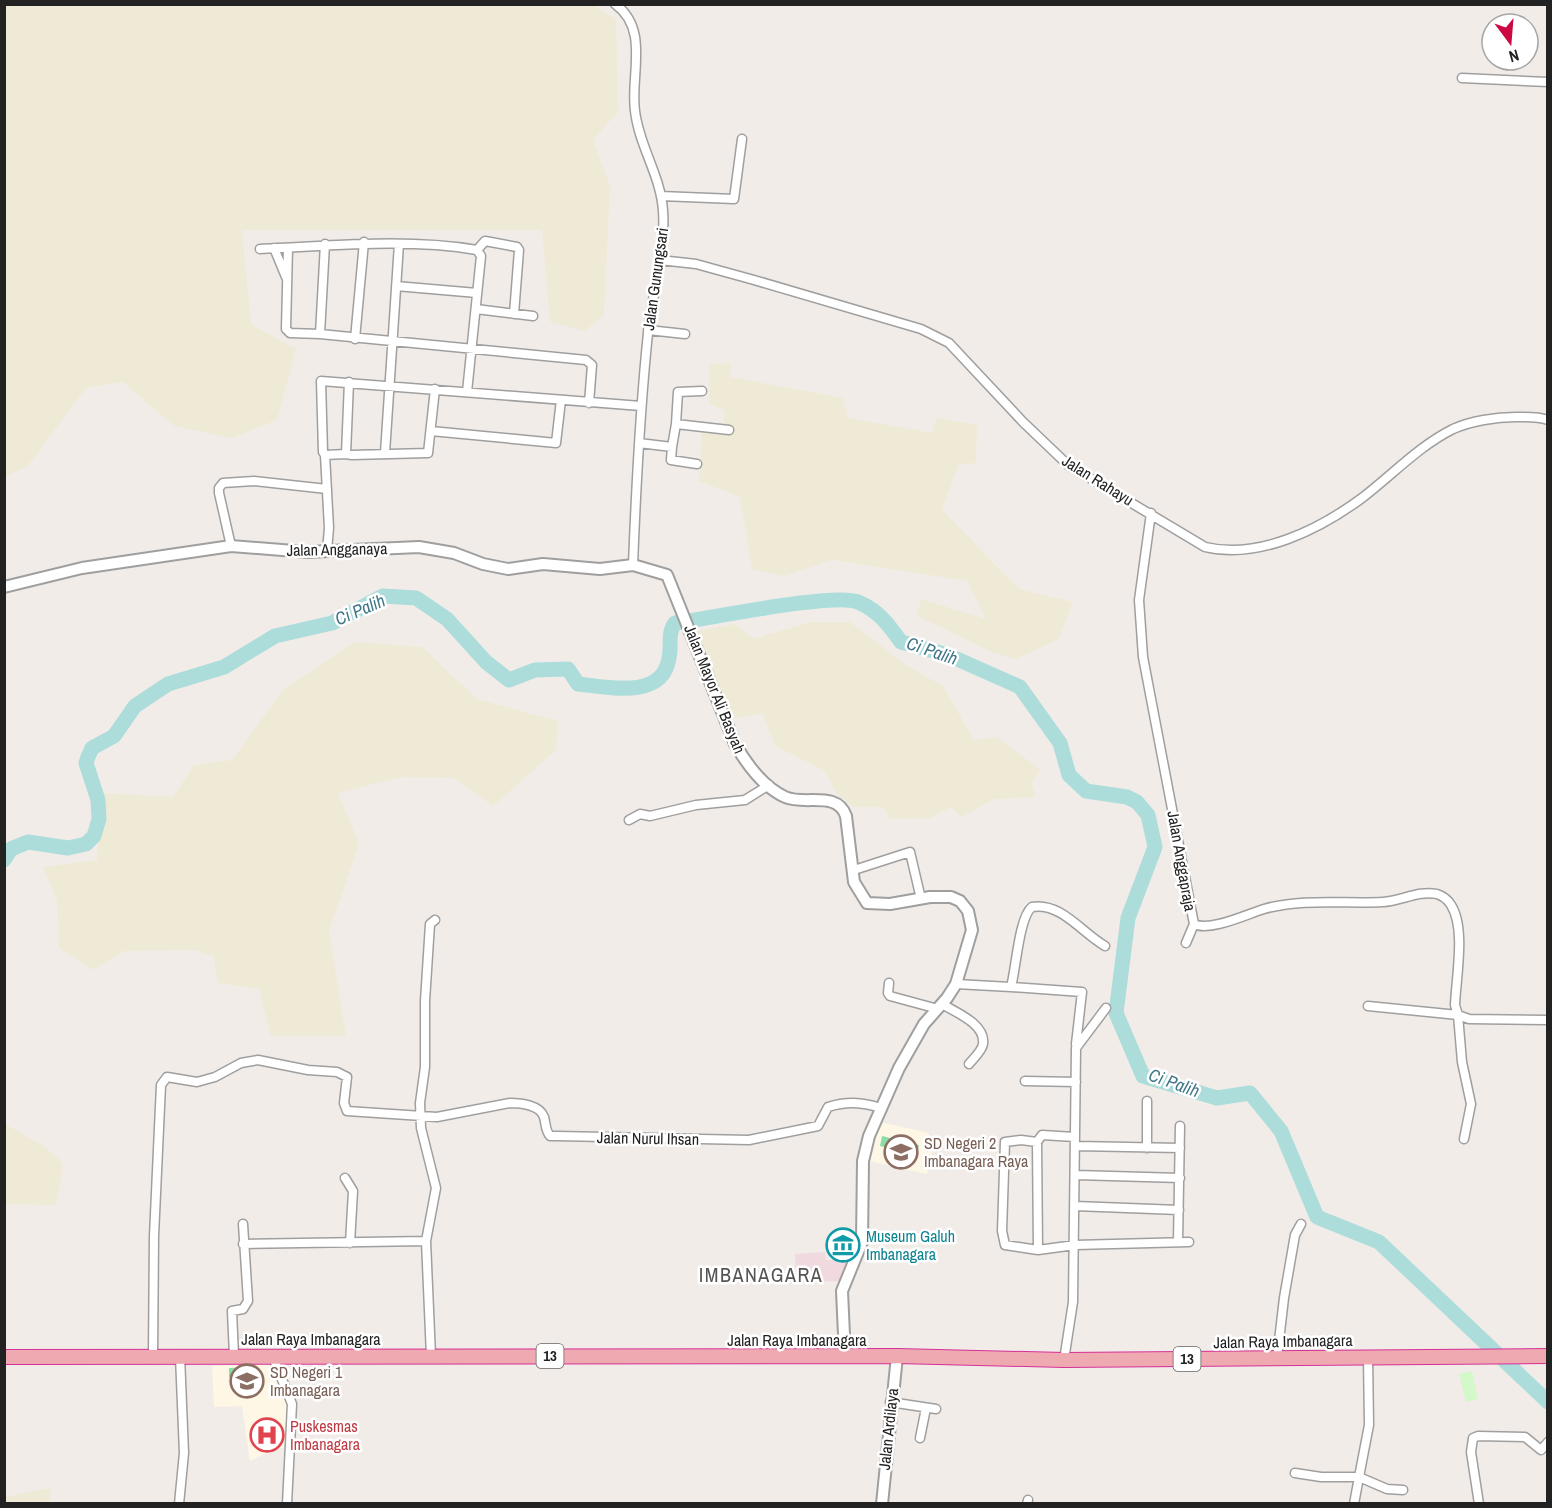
<svg xmlns="http://www.w3.org/2000/svg" width="1552" height="1508" font-family="'Archivo Narrow',sans-serif">
<style>
.commercial{fill:#f1dadf}
.education{fill:#fef7e6}
.farmland{fill:#efead6}
.park{fill:#d3f8ca}
.pitch{fill:#8bdda6}
.lines{fill:none;stroke-linecap:round;stroke-linejoin:round}
.river{stroke:#acddda;stroke-width:15}
.minor-casing{stroke:#9f9f9f;stroke-width:11}
.tertiary-casing{stroke:#9f9f9f;stroke-width:14}
.trunk-casing{stroke:#d53098;stroke-width:16}
.minor{stroke:#fff;stroke-width:8}
.tertiary{stroke:#fff;stroke-width:10}
.trunk{stroke:#efaab1;stroke-width:14}
.labels{text-anchor:middle;stroke-width:5;stroke-linejoin:round;paint-order:stroke}
.shield{fill:#fff;stroke:#646464;stroke-width:1.5}
.shield-label{font-size:15px;font-weight:bold;fill:#222}
.street-label{font-size:16px;fill:#222;stroke:#fff}
.education-label{font-size:16px;fill:#785e54;stroke:#fff;text-anchor:start}
.culture-label{font-size:16px;fill:#0d838f;stroke:#fff;text-anchor:start}
.health-label{font-size:16px;fill:#be3a42;stroke:#fff;text-anchor:start}
.water-label{font-size:18px;font-style:italic;fill:#417888;stroke:#fff}
.quarter-label{font-size:20px;letter-spacing:1.5px;fill:#555;stroke:#fff}
</style>
<rect width="100%" height="100%" fill="#f2ece9"/>
<path class="commercial" d="M825 1252 826 1260 851 1259 842 1281 796 1282 795 1254Z"/>
<path class="education" d="M880 1122 929 1133 928 1139 935 1141 927 1174 869 1161 872 1143Z
M273 1364 289 1397V1448H277L250 1461 242 1406 214 1407 212 1366Z"/>
<path class="farmland" d="M592 4 616 19 618 112 593 140 610 186 604 315 584 331 550 322 542 230H242L251 324 296 349 277 420 232 438 174 426 123 382 86 388 27 467 5 476V5Z
M731 363 730 377 843 398 848 418 933 433 936 418 977 425 976 463 958 465 942 510 1019 589 1073 602 1058 640 1015 659 992 652 917 616 921 599 986 619 967 581 833 560 783 576 752 569 740 497 699 481 702 433 723 431 725 410 710 405 709 364Z
M811 622H850L906 665 943 686 974 740 997 737 1041 770 1031 782 1036 797 995 799 961 817 951 807 930 818 890 819 883 807H853L837 794 825 771 775 746 763 714 732 718 697 631 735 624 753 639Z
M355 642 422 647 477 699 558 721 556 750 493 806 453 778 401 777 338 793 359 844 329 931 346 1036H271L259 989 217 983 214 956 193 950 124 951 92 970 59 948 57 901 43 867 97 860 102 793 173 797 194 765 232 760 283 690Z
M5 1124 44 1146 60 1160 63 1168 56 1205 5 1204Z
M50 1488V1503H5V1497Z"/>
<path class="park" d="M1472 1371 1478 1399 1466 1402 1459 1374Z"/>
<path class="pitch" d="M882 1136 919 1145 917 1154 880 1146Z
M247 1367V1377H229V1368Z"/>
<g class="lines">
<path class="river" d="M4 860 11 849 28 842 68 848 86 844 94 836 99 819 98 800 86 763 88 757 92 748 114 736 135 706 168 684 224 667 275 636 332 623 383 596 416 598 447 619 486 662 509 680 535 670 568 669 578 684C608 687 663 700 669 658 672 645 667 634 675 623 707 619 835 592 858 602 879 611 888 624 901 642L948 655 1020 687 1060 743 1069 775 1086 791 1127 797 1137 802 1148 815 1155 847 1128 918 1116 1013 1143 1076 1217 1098 1250 1093 1281 1131 1317 1217 1379 1242 1548 1402"/>
<g class="minor-casing">
<path id="minor" d="M615 4C650 29 630 76 635 111 639 146 661 176 663 211 666 250 652 294 648 333 640 410 636 488 633 565
M1462 78 1548 82
M661 196 734 199 742 139
M274 248 286 277
M288 248 286 329 290 333 320 334 325 244
M260 249C333 246 405 238 477 250
M477 250 485 241 517 247 519 250 514 314
M660 260 696 264 754 280 921 329 949 343 1023 422 1068 465 1205 547C1259 560 1320 529 1362 498 1392 475 1419 446 1453 429 1471 421 1496 417 1516 417 1526 417 1538 416 1548 420
M396 286 477 293
M476 309 533 316
M648 330 685 334
M320 334 586 360 592 365 589 403
M355 339 364 242
M349 382 346 454 352 455 428 453 435 389
M467 392 481 256 477 250
M676 424 678 392 702 391
M431 431 556 443 561 400
M639 443 672 447 676 424 729 430
M672 447 671 460 697 464
M385 453 399 244
M346 454 325 455 323 452 321 381 641 406
M325 455 329 528 327 551
M1151 513 1139 600 1143 657 1194 924C1210 932 1247 914 1264 909 1303 898 1344 904 1383 902 1401 901 1419 890 1437 894 1443 896 1448 900 1451 905 1466 928 1456 978 1455 1005L1458 1015 1469 1019 1548 1020
M231 546 219 493V488L223 483 254 481 327 489
M629 820 640 814 650 816 696 805 745 800 769 785
M854 870 910 852 921 899
M1186 943 1194 924
M889 983 888 993 890 996 938 1009
M956 984 1011 987C1016 969 1019 917 1032 907 1061 902 1082 933 1105 946
M1011 987 1082 992 1076 1044
M942 1004C955 1012 986 1024 983 1044 982 1051 973 1059 969 1064
M1368 1006 1458 1015 1462 1062 1471 1104 1464 1139
M1025 1081 1076 1082
M1075 1137 1042 1135 1037 1142 1021 1140 1005 1142 1002 1231 1005 1245 1038 1250 1075 1245 1189 1242
M1037 1142 1038 1250
M1075 1146 1180 1148
M1147 1148V1101
M1076 1175 1180 1178
M345 1178 353 1191 350 1243
M1075 1206 1179 1210
M1178 1242 1180 1126
M243 1244 426 1241
M153 1355 154 1236 161 1085 167 1077 197 1082 215 1077 241 1063 258 1060 308 1070 337 1072 347 1077 344 1103 347 1111 437 1117 510 1103C521 1103 540 1105 544 1117 546 1124 545 1130 550 1136H557L749 1140 818 1126 828 1107C847 1101 861 1102 881 1108
M272 1355 292 1404 287 1504
M234 1356 232 1311 243 1309 248 1301 243 1224
M431 1356 426 1241 436 1188 421 1128 420 1103 425 1067V1001L430 924 435 920
M1277 1358 1284 1298 1295 1235 1301 1224
M1064 1360 1073 1302 1076 1048 1106 1008
M890 1402 936 1409
M920 1438 926 1408
M1295 1473 1321 1477H1359L1369 1425 1368 1357
M179 1504 184 1453 180 1356
M1027 1504 1028 1500
M1354 1504 1359 1477 1387 1489 1403 1490
M1479 1504 1471 1452 1473 1438 1478 1436 1525 1437 1541 1450 1548 1442"/>
</g>
<g class="tertiary-casing">
<path id="tertiary" d="M4 587 82 568 231 546 307 552 419 547 454 553 483 564 508 569 543 564 600 569 633 565 667 575 735 744C746 763 763 787 785 797 805 806 837 790 846 816L854 882 867 903 890 904 930 897H951L960 901 968 911 972 930 956 984 947 998 924 1024 899 1068 869 1136 863 1161 862 1242 842 1291 845 1357
M882 1504 897 1356"/>
</g>
<g class="trunk-casing">
<path id="trunk" d="M4 1357 897 1356 1064 1360 1548 1356"/>
</g>
<use href="#minor" class="minor"/>
<use href="#tertiary" class="tertiary"/>
<use href="#trunk" class="trunk"/>
</g>
<defs>
<g id="school-ring" transform="scale(1.725)"><circle r="9.5" fill="#fff" stroke="#8d6e63" stroke-width="1.5"/><path d="M0-5L7-2L0 1L-7-2ZM-4 1L0 2.5L4 1V4Q0 6-4 4Z" fill="#8d6e63"/></g>
<g id="museum-ring" transform="scale(1.725)"><circle r="9.5" fill="#fff" stroke="#0f9aa8" stroke-width="1.5"/><path d="M0-6L6-3V-2H-6V-3ZM-5-1h2V3h-2ZM-1-1h2V3h-2ZM3-1h2V3H3ZM-6 4H6V6H-6Z" fill="#0f9aa8"/></g>
<g id="hospital-ring" transform="scale(1.725)"><circle r="9.5" fill="#fff" stroke="#e0444e" stroke-width="1.5"/><path d="M-5-5h3v3.5h4V-5h3V5h-3V1.5h-4V5h-3Z" fill="#e0444e"/></g>
</defs>
<g fill-rule="evenodd">
<use href="#school-ring" x="901" y="1152"/>
<use href="#museum-ring" x="843" y="1245"/>
<use href="#school-ring" x="247" y="1381"/>
<use href="#hospital-ring" x="267" y="1435"/>
</g>
<g class="labels">
<g class="shield">
<rect x="536.5" y="1344" width="27" height="24" rx="4.5"/>
<rect x="1173.5" y="1347" width="27" height="24" rx="4.5"/>
</g>
<g class="shield-label">
<text x="550" y="1361">13</text>
<text x="1187" y="1364">13</text>
</g>
<g class="street-label">
<text transform="translate(655 279) rotate(-82)" y="6">Jalan Gunungsari</text>
<text transform="translate(1098 480) rotate(32)" y="6">Jalan Rahayu</text>
<text transform="translate(337 549) rotate(-1)" y="6">Jalan Angganaya</text>
<text transform="translate(715 689) rotate(68)" y="6">Jalan Mayor Ali Basyah</text>
<text transform="translate(1182 861) rotate(80)" y="6">Jalan Anggapraja</text>
<text transform="translate(648 1138) rotate(1)" y="6">Jalan Nurul Ihsan</text>
<text x="311" y="1345">Jalan Raya Imbanagara</text>
<text x="797" y="1346">Jalan Raya Imbanagara</text>
<text transform="translate(1283 1341) rotate(-1)" y="6">Jalan Raya Imbanagara</text>
<text transform="translate(888 1429) rotate(-84)" y="6">Jalan Ardilaya</text>
</g>
<g class="education-label">
<text x="924" y="1149">SD Negeri 2<tspan x="924" dy="18">Imbanagara Raya</tspan></text>
<text x="270" y="1378">SD Negeri 1<tspan x="270" dy="18">Imbanagara</tspan></text>
</g>
<g class="culture-label">
<text x="866" y="1242">Museum Galuh<tspan x="866" dy="18">Imbanagara</tspan></text>
</g>
<g class="health-label">
<text x="290" y="1432">Puskesmas<tspan x="290" dy="18">Imbanagara</tspan></text>
</g>
<g class="water-label">
<text transform="translate(360 610) rotate(-23)" y="6">Ci Palih</text>
<text transform="translate(932 651) rotate(19)" y="6">Ci Palih</text>
<text transform="translate(1174 1083) rotate(20)" y="6">Ci Palih</text>
</g>
<g class="quarter-label">
<text x="761" y="1282">IMBANAGARA</text>
</g>
</g>
<rect width="1552" height="1508" fill="none" stroke="#222222" stroke-width="12"/>
<g transform="translate(1510 42) rotate(164)"><circle r="28" fill="#ffffff" stroke="#a7a7a7" stroke-width="1.5"/>
<path d="M0-4.5L10 22L0 15L-10 22Z" fill="#cc0840"/>
<text y="-9" font-size="16" font-weight="bold" text-anchor="middle" fill="#222222">N</text>
</g>
</svg>
